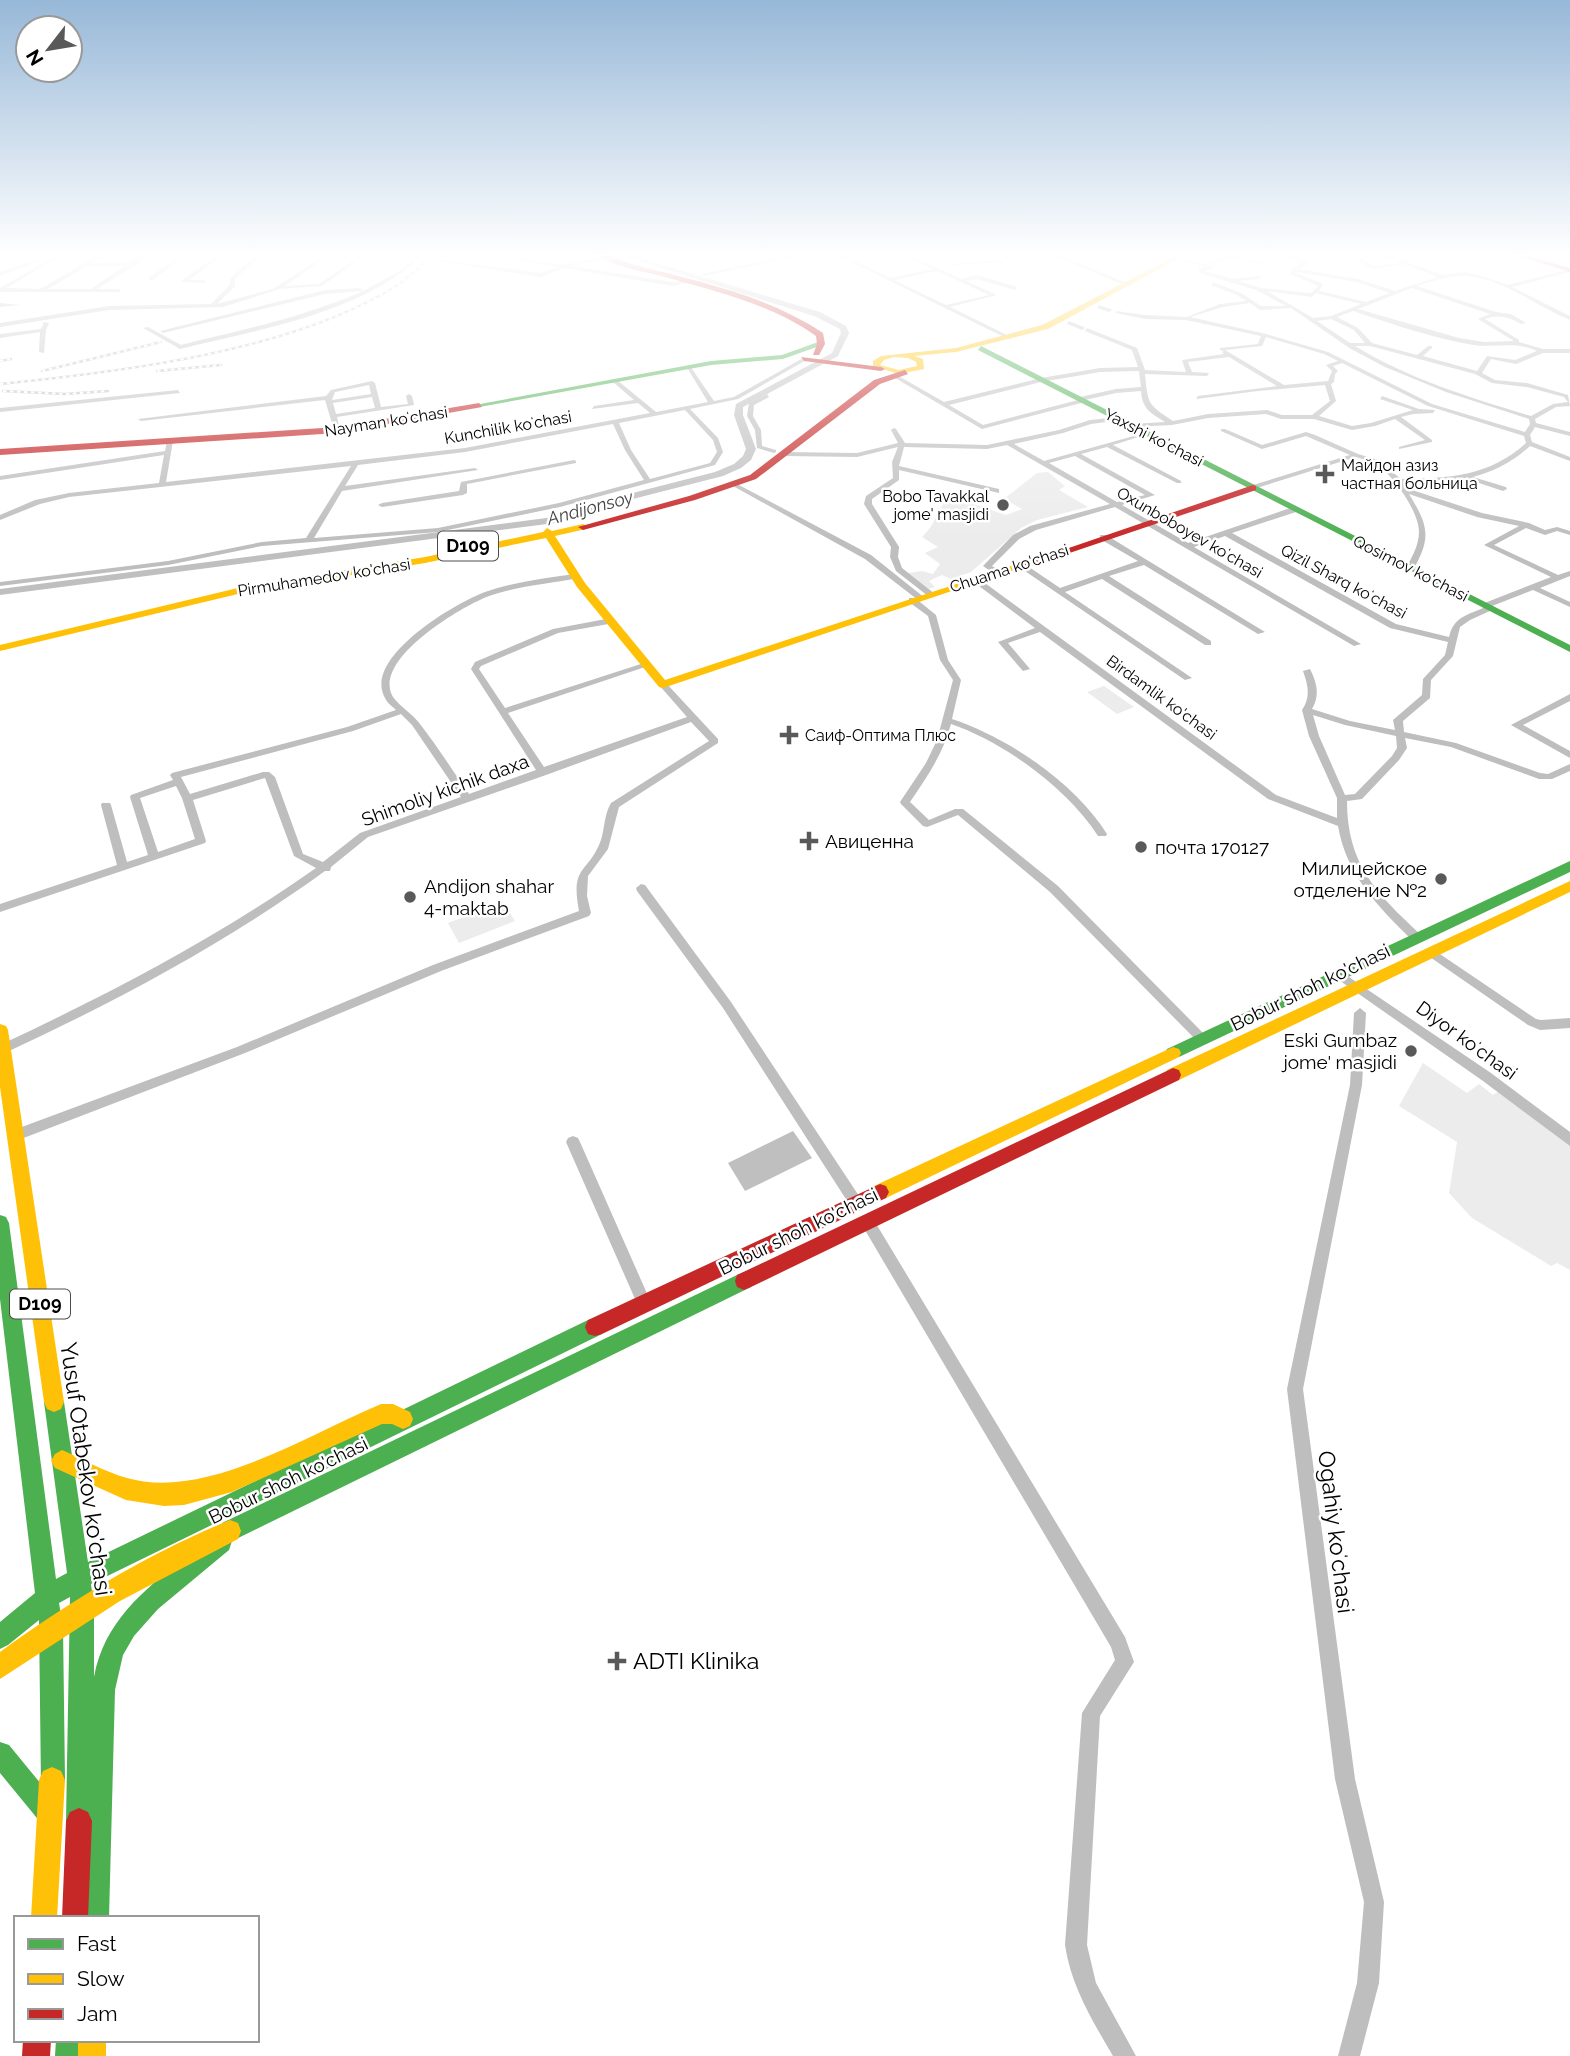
<svg xmlns="http://www.w3.org/2000/svg" width="1570" height="2056" font-family="Raleway,sans-serif">
<style>
.green{fill:#ececec}
.water{fill:#bfbfbf}
.lines{fill:none;stroke-linecap:round;stroke-linejoin:round}
.river{fill:#bfbfbf;fill-rule:evenodd}
.street{fill:#bebebe;fill-rule:evenodd}
.fast{fill:#4caf50;fill-rule:evenodd}
.slow{fill:#ffc107;fill-rule:evenodd}
.jam{fill:#c62828;fill-rule:evenodd}
.rail-casing{stroke:#bebebe;stroke-width:2.5}
.rail{stroke:#fff;stroke-width:2;stroke-dasharray:3.5;stroke-linecap:butt}
.poi-dot{fill:#595959;stroke:#fff;stroke-width:2.5}
.labels{text-anchor:middle;stroke-width:5;stroke-linejoin:round;paint-order:stroke}
.far-street-label{font-size:16px;fill:#000;stroke:#fff}
.far-poi-label{font-size:16px;fill:#000;stroke:#fff;text-anchor:start}
.far-water-label{font-size:18px;font-style:italic;fill:#444;stroke:#fff}
.shield{fill:#fff;stroke:#4c4c4c;stroke-width:2}
.shield-label{font-size:18px;font-weight:bold;fill:#000}
.street-label{font-size:19px;fill:#000;stroke:#fff}
.poi-label{font-size:19px;fill:#000;stroke:#fff;text-anchor:start}
.near-street-label{font-size:23px;fill:#000;stroke:#fff}
.near-poi-label{font-size:23px;fill:#000;stroke:#fff;text-anchor:start}
</style>
<rect width="100%" height="100%" fill="#fff"/>
<path class="green" d="M1048 472 1065 486 1059 490 1088 507 1037 520 1021 528 971 572 951 579 942 575 929 581 935 587 929 589 908 573 922 571 933 574 940 564 925 553 938 547 922 537C938 522 935 511 950 496L1006 515 1022 509 1004 499 1037 473Z
M1104 686 1134 707 1117 714 1087 692Z
M503 902 515 921 459 943 448 923Z
M1423 1063 1467 1093 1479 1084 1493 1095 1499 1091 1570 1145V1270L1557 1263 1551 1266 1472 1218 1449 1193 1457 1142 1399 1106Z"/>
<path class="water" d="M793 1131 812 1158 745 1191 728 1163Z"/>
<g class="lines">
<path class="river" d="M613 253H623L820 312 846 326 849 333 838 356 743 407V415L756 449 751 460 741 468 723 476 621 502 555 523 0 595V589L554 517 613 498 715 472 734 464 743 456 746 449 734 415 736 404 832 353 841 333 840 329 814 316Z"/>
<path class="street" d="M61 253H66L6 288 40 289 102 253H107L92 263H128L144 253H149L134 266 97 289H119L121 292H0V288ZM87 266H124L91 289H48Z
M183 253H188L153 280H149V278Z
M221 253H226L189 280H204L206 283 182 282V280Z
M259 253H264L235 279V286L217 304 273 289 328 253H333L285 286 319 284 364 253H369L322 286 279 289 223 307 109 310 0 327V323L109 306 211 304 230 285V278Z
M420 253H425C364 313 261 329 180 349L143 328 148 327 181 345C242 330 304 317 363 291L325 294 163 333 160 331 325 290 361 288 363 291 400 271Z
M478 253 563 265 604 256 606 258 571 266 673 282 687 280 690 282 673 286 564 268 541 277 432 260 434 259 541 273 558 267Z
M645 253 660 256 689 253 660 258Z
M805 253H814L704 276 701 274Z
M833 253H839L890 278 933 269 898 253H904L962 279 977 275 1017 287 1015 290 977 279 966 281 997 295 950 307 1013 338 1008 339ZM937 271 989 295 946 305 894 280Z
M1007 253H1028L1010 255 1004 262 954 265 952 264 1002 260Z
M1047 253H1053L1132 285 1127 286Z
M1239 253H1246L1238 256 1262 263 1260 264 1232 257 1213 263 1217 265 1215 266 1206 263Z
M1281 253H1287L1308 262V264L1299 269 1358 279 1395 291 1438 277 1404 264 1372 269 1343 253H1348L1375 266 1400 263 1376 253H1382L1443 275 1465 272 1479 275 1507 285 1570 269V272L1512 287 1570 316V320C1536 306 1501 277 1465 276 1449 275 1432 281 1417 286L1496 312 1511 314 1526 323 1521 324C1508 317 1500 314 1485 319L1519 340V342L1543 349H1570V353H1543L1516 364 1491 359 1482 373 1495 380 1527 383 1568 395 1570 406 1556 407 1535 419 1536 423 1570 432V436L1535 427 1530 435 1532 442 1570 457V461L1530 446C1513 462 1495 471 1473 477L1506 487 1507 489 1503 491 1464 478 1404 483 1406 488 1482 513 1529 523 1545 530 1557 527 1570 531V535L1557 531 1545 535 1526 528 1494 545 1558 575 1570 571V576L1540 588 1570 602V607L1533 590 1492 606V610L1470 620 1460 627 1453 656 1431 680 1430 698 1403 721 1404 732 1456 743 1540 773 1548 774 1570 764V771L1552 779H1539L1451 747 1405 738 1407 748 1399 760 1362 799 1347 801C1347 864 1376 893 1420 934L1422 937 1420 940H1412C1378 907 1346 874 1338 826L1268 799 1040 632 1008 643 1030 669 1023 671 998 642 1035 628 971 580 978 578 1276 795 1337 818V798L1309 736 1302 710C1311 697 1308 685 1303 671L1310 669C1317 683 1320 695 1312 709L1350 721 1395 730 1393 720 1422 695 1423 679 1445 655 1448 642 1390 628 1225 536 1194 547 1361 644 1354 646 1115 507 1036 530 1019 539 992 566 1002 572 995 574 983 566 1013 535 1030 526 1110 504 1007 445 987 449 904 447 899 466 999 489V493L899 470V480L872 499V504L899 547 898 557 902 568 935 594 928 596 896 571 890 557 891 547 864 504 866 496 893 478 892 462 898 447 857 457 785 456 782 454 785 452 857 453 898 443 891 430 894 428 896 429 905 443 987 445 1059 430 1090 420 1119 417 1121 418V420L1091 424 1063 433 1014 444 1044 461 1148 432V434L1113 445 1181 481V483H1177L1107 447 1081 454 1155 495 1122 505 1188 543 1293 507H1299V511L1232 533 1396 624 1449 637C1454 617 1465 616 1483 608L1482 604 1551 577 1484 545 1519 526 1477 517 1409 494C1428 525 1432 537 1413 570H1407L1406 568C1412 557 1419 545 1419 532 1419 511 1391 471 1372 462 1367 460 1361 459 1356 457L1250 490V486L1350 455 1306 436 1262 449 1221 431V429H1225L1262 445 1306 432 1315 435 1358 454 1378 460 1401 479C1448 478 1489 477 1526 443L1524 436 1428 406 1342 363 1333 366 1338 371 1335 374 1334 382 1331 384 1336 401 1319 416 1352 426 1371 423 1413 410 1380 399 1382 396 1419 409 1435 410 1433 413 1413 414 1401 417 1432 440V442L1399 449V447L1425 440 1395 419 1375 426 1352 430 1314 419H1281L1266 414 1208 418 1172 425 1130 427 1129 426 1132 424 1165 422C1151 413 1142 409 1141 391L1116 393 1085 400V402L982 429 890 375 895 374 944 402 1041 378 1100 368 1138 367 1132 350 1085 331 1087 328 1137 348 1145 370 1186 372 1182 360 1224 354 1222 352 1224 351 1220 350V348L1258 344 1261 336 1186 320 1145 319 1116 313V311L1145 315 1187 317 1220 304 1246 301 1237 295 1211 285 1213 282 1241 293 1261 306H1286L1256 290 1200 273 1198 270 1206 267 1181 260 1183 259 1213 266V268L1204 271 1233 279 1262 276 1260 279 1239 281 1261 288 1311 293 1318 286 1290 274 1292 269 1302 263ZM1296 272 1357 282 1390 293 1366 302 1319 291 1323 284 1296 273ZM1412 288 1490 314 1478 319 1514 341 1484 342 1459 338 1358 309ZM1267 291 1312 297 1316 293 1361 304 1331 316 1313 318ZM1250 303 1260 310 1291 308 1351 349 1385 367 1446 392 1529 419 1530 424 1525 432 1432 404 1328 352 1266 334 1190 317 1223 307ZM1353 311C1392 324 1432 338 1473 345 1495 348 1516 341 1537 351L1515 360 1487 356 1477 371 1423 356 1432 348V346H1428L1417 355 1372 343 1358 328 1337 317ZM1331 319 1354 330 1365 343H1350L1317 321ZM1266 337 1324 354 1338 361 1326 365 1332 371 1328 381 1284 385 1225 350 1262 346ZM1355 346H1370L1475 374 1492 383 1527 387 1564 397 1568 402 1553 404 1531 416C1471 398 1409 379 1355 346ZM1229 357 1277 386 1198 396 1196 399 1258 391 1325 385 1330 401 1312 415H1282L1267 410 1208 414 1173 421C1147 404 1148 404 1145 374L1207 376 1209 373 1192 372 1188 362ZM1139 371 1141 387 1116 389 1080 397 1077 399 1078 400 983 425 949 405 1041 382 1100 372ZM1075 456 1145 495 1117 502 1049 463ZM1313 715 1345 725 1396 736 1397 748 1392 756 1355 794 1345 795 1319 736Z
M39 259 43 260 0 276V272Z
M0 303 21 305 0 307Z
M1099 305 1111 309 1112 310 1109 312 1097 308Z
M1069 321 1084 327 1085 328 1082 330 1067 324Z
M44 322 49 323 46 330 44 353 39 352 40 332 0 338V334L41 329Z
M803 358 808 359 738 399 690 409 718 438 723 452 715 465 560 507 438 532 262 546 168 565 0 586V582L168 561 262 542 306 538 351 466 69 497 40 504 0 520V515L35 500 69 493 159 483 164 455 0 480V476L165 451 167 441 170 439 173 441 166 482 465 448 650 413 638 403 592 409 594 406 634 400 613 382V380H617L656 412 708 402 686 366H690L714 401 734 397ZM685 410 713 440 717 452 710 463 650 479 631 450 619 423ZM613 424 625 450 644 480 559 503 438 528 314 538 342 491 478 470 475 468 345 486 358 465 465 452Z
M372 381 375 383 381 407 408 404 406 396 409 394 412 396 414 405 337 417 340 430 337 432 334 430 325 400 141 421 138 419 326 396 331 390ZM369 385 371 394 332 400 335 392ZM372 397 375 408 336 414 333 403Z
M178 390 180 393 0 412V408Z
M767 394 769 397 754 405 753 416 761 430 762 446 776 450V452L774 453 757 448 755 430 747 416 749 403Z
M574 460 576 461V463L467 484V493L463 495 382 507 378 505 382 503 459 491 461 482Z
M733 484H737L871 555 925 598 918 600 865 559 733 486Z
M1100 535H1106L1265 632 1258 634 1144 565 1109 576 1211 641V645H1205L1102 579 1065 592 1192 678 1185 680 1016 565 1023 563 1060 588 1138 561 1100 539Z
M575 574 579 576 578 578C548 584 518 586 489 596 462 606 371 660 393 697 400 707 413 714 420 724 437 746 453 771 469 794L536 770 471 669 475 662 553 629 611 618 614 619V623L558 633 481 666 479 669 505 708 644 663 651 665 508 713 544 767 687 717 659 685 663 682 666 683 718 739V743L619 807 608 849 588 876 587 896 591 913 589 916 441 971 245 1053 21 1139 16 1141 11 1139 9 1135 11 1131 237 1047 433 965 579 911C570 864 588 875 601 840 605 827 604 815 611 803L709 741 691 722 546 775 368 837 331 867 330 871H325C227 942 117 1001 7 1052L0 1053V1045C109 994 218 937 316 868L294 856 265 778 193 800 206 841 205 843 0 912V904L117 865 101 805 102 803H110L111 805 127 862 148 855 130 797 131 795 173 780 170 775 172 773 347 727 396 710C393 707 387 703 385 698 362 658 455 603 485 592 514 582 545 578 575 574ZM401 714 412 725 461 797 360 833 323 862 303 854 275 777 269 772H263L190 794 181 777 353 731ZM176 786 182 798 195 839 158 852 140 798Z
M909 598H915L936 615 948 660 961 680 952 719C1009 738 1075 783 1107 834L1106 836H1098C1068 789 1004 742 951 724 943 754 927 777 910 802L929 820 955 809H963L1058 886 1207 1037 1209 1040 1207 1043H1199L1050 892 958 815 927 827 923 826 901 804 900 802 926 763 937 740 953 680 940 660 928 616 909 602Z
M1570 694V701L1523 725 1570 751V758L1511 725Z
M641 884 645 885 731 1002 861 1199 863 1203 861 1207 856 1209 851 1207 723 1008 637 891 636 888Z
M1431 948 1536 1019 1541 1020 1570 1018V1028L1540 1030 1528 1025 1427 955 1425 952 1427 949Z
M1340 971 1491 1073 1570 1132V1146L1483 1081 1336 978 1334 975Z
M1360 1008 1366 1013 1362 1085 1303 1389 1355 1779 1384 1902 1379 1983 1360 2056H1338L1357 1983 1364 1902 1335 1779 1287 1389 1350 1085 1354 1013Z
M573 1136 578 1138 580 1142 649 1298 651 1303 649 1308 644 1310 639 1308 566 1142 568 1138Z
M867 1215 872 1217 1125 1637 1134 1662 1100 1716 1087 1945 1096 1983 1136 2056H1113C1092 2020 1071 1986 1065 1945L1082 1713 1115 1660 1111 1647 862 1225 860 1221 862 1217Z"/>
<path class="fast" d="M818 342 825 344 783 359 711 365 479 407 475 405 711 361 782 355Z
M981 346 1570 645V652L978 350Z
M1570 861V872L1179 1057H1167L1165 1053 1167 1049Z
M0 1215 6 1217 9 1223 56 1579 67 1573 44 1402 47 1395 54 1392 61 1395 64 1402 88 1562 588 1320 595 1318 602 1320 605 1327 602 1334 91 1584 94 1606V1677C104 1622 143 1591 184 1558 195 1549 206 1537 219 1532L222 1523 737 1275 744 1272 751 1275 753 1281 751 1287 232 1541 229 1550 158 1609 134 1636 123 1655 115 1690 109 1918H83L86 1831 79 1834 70 1830 66 1821 70 1597 59 1603 63 1627 65 1780 61 1789 52 1793 47 1790 59 1805 63 1814 59 1823 50 1827 41 1823 0 1773V1742L9 1745 41 1784 39 1620 8 1645 0 1649V1622L35 1593 0 1299Z
M56 2040H84L83 2056H55Z"/>
<path class="slow" d="M1182 253H1189L1048 329 956 352 914 356 923 359 924 369 899 374 873 366V361L881 356 956 348 1042 325ZM894 357 908 358 916 362 917 366 899 370 880 365 884 360Z
M583 524 588 527 586 529 555 536 585 583 665 680 1023 562 1032 564 663 688 659 687 577 587 546 538 425 563 242 593 0 651V645L242 587 425 557 543 532 547 528 552 531Z
M1570 881V892L1179 1080H1167L1165 1075 1167 1070Z
M0 1024 6 1026 8 1030 64 1402 61 1409 54 1412 47 1409 44 1402 0 1087Z
M1173 1047 1179 1049 1181 1053 1179 1057 886 1198 880 1200 874 1198 871 1192 874 1186Z
M381 1404H393L410 1412 413 1419 410 1426 403 1429 392 1424H382L232 1492 184 1505 164 1506 126 1500 55 1468 51 1461 55 1454 62 1450C83 1459 105 1472 127 1478 205 1501 309 1434 381 1404Z
M230 1520 238 1523 241 1531 238 1539 120 1601 0 1679V1652C70 1601 149 1553 230 1520Z
M52 1767 61 1771 65 1780 57 1918H31L39 1780 43 1771Z
M78 2040H106V2056H78Z"/>
<path class="jam" d="M594 253C607 253 622 261 635 265 700 282 766 295 823 333L825 344 819 355H813L817 344 816 336C770 304 719 292 665 277 642 271 613 267 594 253Z
M1509 253H1518L1570 268V272Z
M801 357 881 367 885 369 881 371 804 361Z
M905 370 908 374 880 384 756 479 695 500 583 530 578 527 689 496 750 475 874 380Z
M479 403 482 407 337 433 0 455V449L337 427Z
M1253 485 1256 486V490L1031 566 1022 564Z
M1173 1068 1179 1070 1181 1075 1179 1080 751 1287 744 1290 737 1287 735 1281 737 1275Z
M880 1184 886 1186 889 1192 886 1198 602 1334 595 1336 588 1334 585 1327 588 1320Z
M79 1808 88 1812 92 1821 88 1918H62L66 1821 70 1812Z
M23 2040H51L50 2056H22Z"/>
<g class="rail-casing">
<path id="rail" d="M0 361 11 359
M42 371 161 342
M157 371 221 365
M0 384C121 372 296 351 399 284 412 275 424 263 436 253
M3 391 65 394 108 391"/>
</g>
<use href="#rail" class="rail"/>
</g>
<linearGradient id="sky" x2="0" y2="1"><stop stop-color="#97b8d8"/><stop offset="0.47" stop-color="#fff"/><stop offset="1" stop-color="#fff" stop-opacity="0"/></linearGradient>
<rect width="1570" height="541" fill="url(#sky)"/>
<g class="poi-dot">
<path d="M1321.5 463.5h7v7h7v7h-7v7h-7v-7h-7v-7h7z"/>
<circle cx="1003" cy="505" r="7"/>
<path d="M785.5 724.5h7v7h7v7h-7v7h-7v-7h-7v-7h7z"/>
<path d="M805.5 830.5h7v7h7v7h-7v7h-7v-7h-7v-7h7z"/>
<circle cx="1141" cy="847" r="7"/>
<circle cx="1441" cy="879" r="7"/>
<circle cx="410" cy="897" r="7"/>
<circle cx="1411" cy="1051" r="7"/>
<path d="M613.5 1650.5h7v7h7v7h-7v7h-7v-7h-7v-7h7z"/>
</g>
<g class="labels">
<g class="far-street-label">
<text transform="translate(386 421) rotate(-9)" y="6">Nayman koʻchasi</text>
<text transform="translate(508 427) rotate(-10)" y="6">Kunchilik koʻchasi</text>
<text transform="translate(1154 437) rotate(27)" y="6">Yaxshi koʻchasi</text>
<text transform="translate(1190 532) rotate(30)" y="6">Oxunboboyev koʻchasi</text>
<text transform="translate(1009 568) rotate(-18)" y="6">Chuama ko'chasi</text>
<text transform="translate(1411 568) rotate(27)" y="6">Qosimov ko'chasi</text>
<text transform="translate(324 577) rotate(-9)" y="6">Pirmuhamedov ko'chasi</text>
<text transform="translate(1344 581) rotate(28)" y="6">Qizil Sharq koʻchasi</text>
<text transform="translate(1162 697) rotate(36)" y="6">Birdamlik ko'chasi</text>
</g>
<g class="far-poi-label">
<text x="1341" y="471">Майдон азиз<tspan x="1341" dy="18">частная больница</tspan></text>
<text x="989" y="502" text-anchor="end">Bobo Tavakkal<tspan x="989" dy="18">jome' masjidi</tspan></text>
<text x="805" y="741">Саиф-Оптима Плюс</text>
</g>
<g class="far-water-label">
<text transform="translate(590 508) rotate(-15)" y="6">Andijonsoy</text>
</g>
<g class="shield">
<rect x="438" y="531.5" width="60" height="29" rx="5"/>
<rect x="10" y="1289.5" width="60" height="29" rx="5"/>
</g>
<g class="shield-label">
<text x="468" y="552">D109</text>
<text x="40" y="1310">D109</text>
</g>
<g class="street-label">
<text transform="translate(445 790) rotate(-20)" y="7">Shimoliy kichik daxa</text>
<text transform="translate(1310 987) rotate(-26)" y="7">Bobur shoh ko'chasi</text>
<text transform="translate(1467 1040) rotate(36)" y="7">Diyor koʻchasi</text>
<text transform="translate(798 1231) rotate(-26)" y="7">Bobur shoh ko'chasi</text>
<text transform="translate(288 1480) rotate(-26)" y="7">Bobur shoh ko'chasi</text>
</g>
<g class="poi-label">
<text x="825" y="848">Авиценна</text>
<text x="1155" y="854">почта 170127</text>
<text x="1427" y="875" text-anchor="end">Милицейское<tspan x="1427" dy="22">отделение №2</tspan></text>
<text x="424" y="893">Andijon shahar<tspan x="424" dy="22">4-maktab</tspan></text>
<text x="1397" y="1047" text-anchor="end">Eski Gumbaz<tspan x="1397" dy="22">jome' masjidi</tspan></text>
</g>
<g class="near-street-label">
<text transform="translate(86 1469) rotate(82)" y="8">Yusuf Otabekov ko'chasi</text>
<text transform="translate(1336 1532) rotate(83)" y="8">Ogahiy koʻchasi</text>
</g>
<g class="near-poi-label">
<text x="633" y="1669">ADTI Klinika</text>
</g>
</g>
<rect x="14" y="1916" width="245" height="126" fill="#ffffff" stroke="#999999" stroke-width="2"/>
<rect x="28" y="1939" width="35" height="10" fill="#4caf50" stroke="#999999" stroke-width="2"/>
<text x="77" y="1951" font-size="21" fill="#000000">Fast</text>
<rect x="28" y="1974" width="35" height="10" fill="#ffc107" stroke="#999999" stroke-width="2"/>
<text x="77" y="1986" font-size="21" fill="#000000">Slow</text>
<rect x="28" y="2009" width="35" height="10" fill="#c62828" stroke="#999999" stroke-width="2"/>
<text x="77" y="2021" font-size="21" fill="#000000">Jam</text>
<g transform="translate(49 49) rotate(239)"><circle r="33" fill="#ffffff" stroke="#999999" stroke-width="2"/>
<path d="M0-5L12 26L0 18L-12 26Z" fill="#595959"/>
<text y="-10" font-size="19" font-weight="bold" text-anchor="middle" fill="#000000">N</text>
</g>
</svg>
